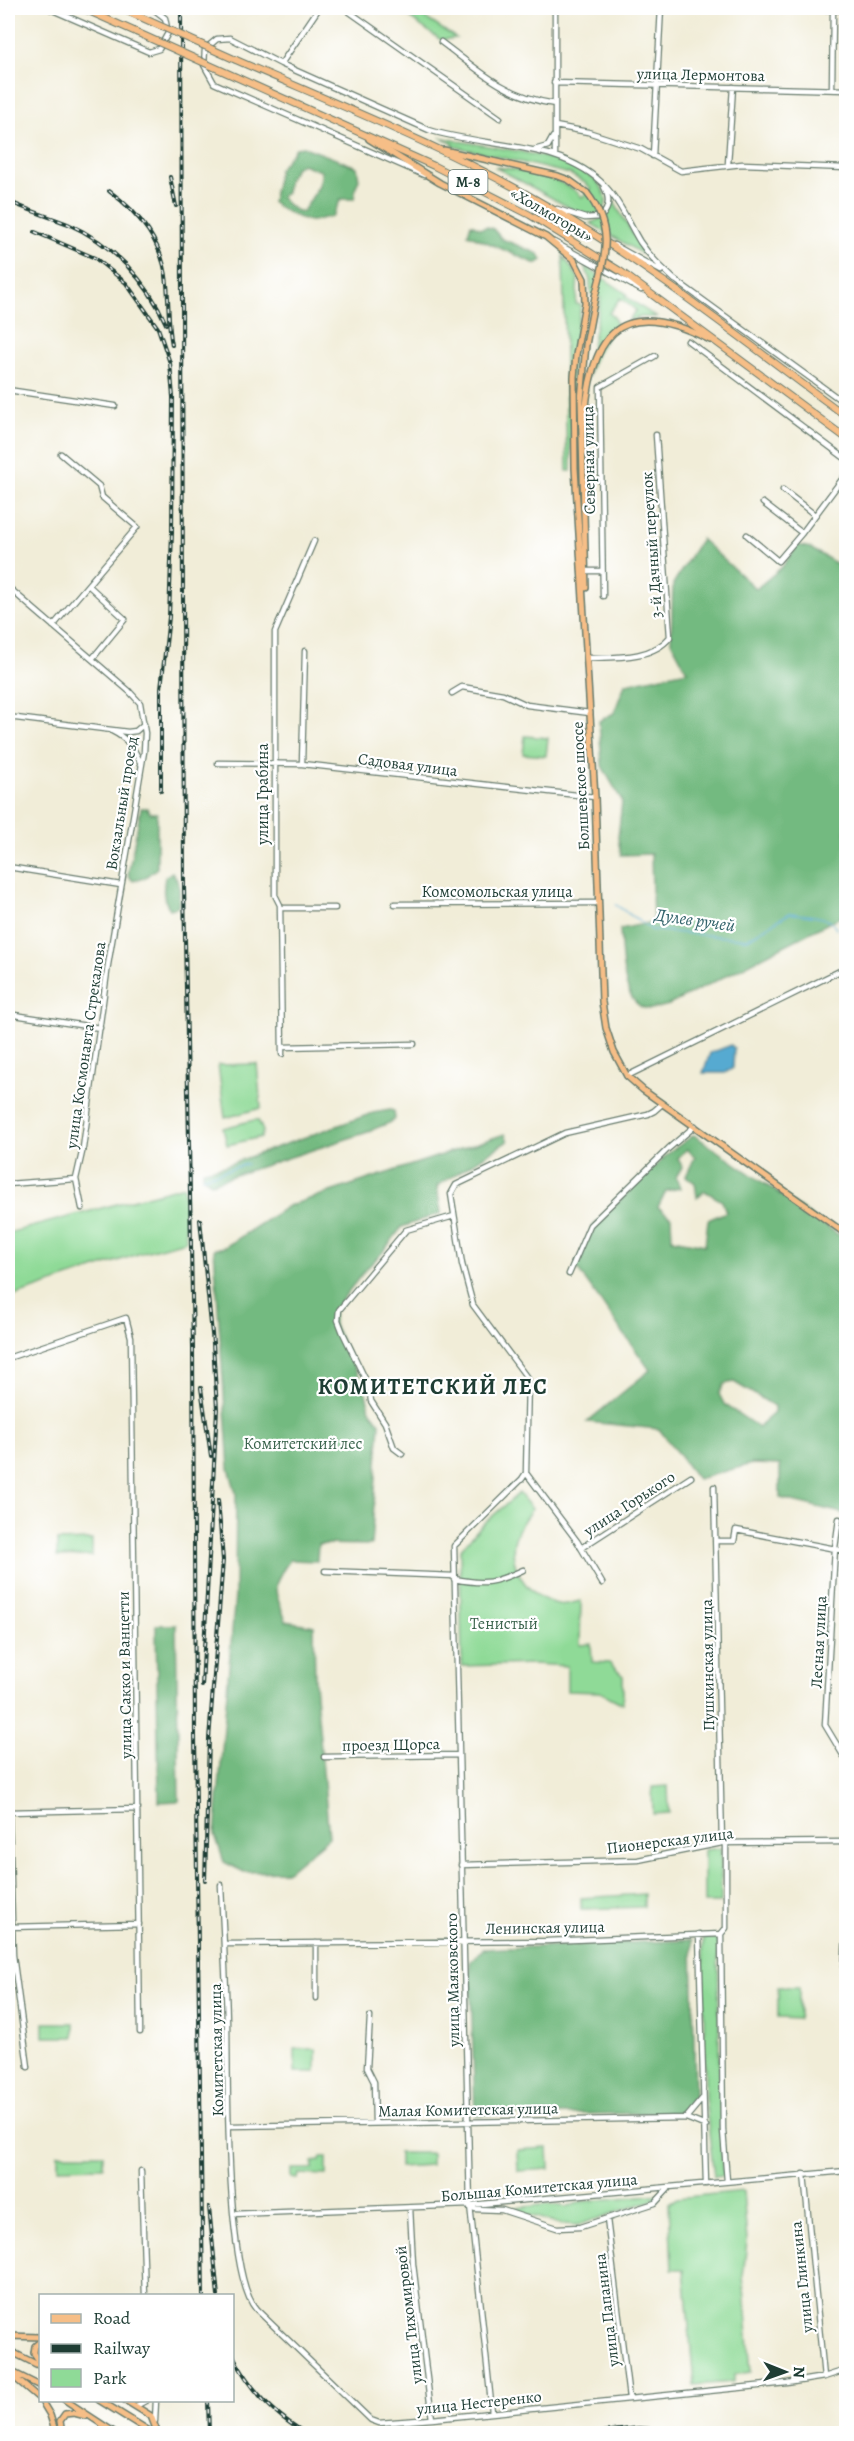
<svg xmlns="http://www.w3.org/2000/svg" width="854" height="2441" font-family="Alegreya,serif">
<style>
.green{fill:#8fda97;stroke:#578c66;stroke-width:1.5}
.forest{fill:#73ba80;stroke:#497c5a;stroke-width:1.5;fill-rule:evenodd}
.water{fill:#56aad1;stroke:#3a7482;stroke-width:1.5}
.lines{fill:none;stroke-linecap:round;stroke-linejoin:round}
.stream{stroke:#56aad1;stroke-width:1.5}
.minor-casing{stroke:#687b6d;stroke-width:7}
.major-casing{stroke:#687b6d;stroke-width:8}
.highway-casing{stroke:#687b6d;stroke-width:8}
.minor{stroke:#fff;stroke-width:4.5}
.major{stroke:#f6be87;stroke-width:5}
.highway{stroke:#f6be87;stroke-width:6}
.rail-casing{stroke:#1f3d34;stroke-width:4}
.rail{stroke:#fff;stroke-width:1.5;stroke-dasharray:4.5;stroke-linecap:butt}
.major-bridge-casing{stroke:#687b6d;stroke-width:8;stroke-linecap:butt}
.highway-bridge-casing{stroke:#687b6d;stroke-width:8;stroke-linecap:butt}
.major-bridge{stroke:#f6be87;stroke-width:5}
.highway-bridge{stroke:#f6be87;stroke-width:6}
.labels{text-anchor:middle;stroke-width:4.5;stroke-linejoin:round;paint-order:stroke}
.shield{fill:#fff;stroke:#627771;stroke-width:1.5}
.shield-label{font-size:15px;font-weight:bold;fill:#1f3d34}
.street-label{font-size:16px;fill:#1f3d34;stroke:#fff}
.park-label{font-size:16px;fill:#3b644d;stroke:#fff}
.water-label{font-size:18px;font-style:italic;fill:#32636b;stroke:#fff}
.district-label{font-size:22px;font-weight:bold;letter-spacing:1.5px;fill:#1f3d34;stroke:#fff}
</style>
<rect width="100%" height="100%" fill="#fff"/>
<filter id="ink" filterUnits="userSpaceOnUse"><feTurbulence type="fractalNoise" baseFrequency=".0167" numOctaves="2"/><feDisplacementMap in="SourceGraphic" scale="12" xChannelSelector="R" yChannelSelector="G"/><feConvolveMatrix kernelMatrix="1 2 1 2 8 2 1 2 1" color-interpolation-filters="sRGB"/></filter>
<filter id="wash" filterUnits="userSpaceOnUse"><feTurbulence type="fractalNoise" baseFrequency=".008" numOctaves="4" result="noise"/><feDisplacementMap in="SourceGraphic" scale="24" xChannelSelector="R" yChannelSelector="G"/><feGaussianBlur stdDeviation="1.35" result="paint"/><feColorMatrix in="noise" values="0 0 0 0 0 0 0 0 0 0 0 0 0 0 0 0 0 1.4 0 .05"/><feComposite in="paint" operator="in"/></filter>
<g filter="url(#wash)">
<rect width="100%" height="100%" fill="#f1edd8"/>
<path class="green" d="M409 8H410L456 38 441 40 411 19Z
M440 137C474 147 601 153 606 199 607 208 602 213 594 216L581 214 495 167C520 169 565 178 582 197L591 189 584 182 570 174 453 146 454 144Z
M612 199 643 251 642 254 590 223C605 217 608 217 612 199Z
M563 256 578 277 576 304 581 305 572 357 571 471H567Z
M585 266 627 294 625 296 656 317H641L628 321 636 310 620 298 609 313 614 317 617 326C601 342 594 357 588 378L590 356 601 298 591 294 590 280Z
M525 736 548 738 546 756 523 754Z
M257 1064 261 1108 225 1118 218 1065Z
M254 1120H258L263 1131 261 1137 227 1145 223 1128Z
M184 1186 186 1241 144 1252 8 1298V1233Z
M519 1493 532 1509C527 1516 520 1524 517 1533 504 1563 527 1598 558 1604 565 1606 574 1602 581 1601L580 1645 591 1644 592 1662 609 1663 623 1676V1704L600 1692 567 1691V1666L533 1664 462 1666 460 1550 480 1527Z
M92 1540V1556L57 1557V1541Z
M668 1786 669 1813 653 1814 652 1787Z
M721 1848V1903H704V1850Z
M644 1894V1907L581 1909V1898Z
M703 1938H718L720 2131 723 2176 714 2177 705 2097Z
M778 1987H799V2019L778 2018Z
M44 2023H74V2037H44Z
M295 2049H316V2072H295Z
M548 2148 549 2169 518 2171 517 2150Z
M399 2153H431V2165L399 2167Z
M58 2154H103V2167L58 2168Z
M321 2157H327V2175L298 2174 297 2179 291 2178V2169H313V2162L320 2161Z
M743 2191 747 2241 743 2276 751 2372 734 2375V2382L694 2385 684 2269H672L669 2203 677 2198Z
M661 2194 653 2200 578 2225 560 2224 508 2209 549 2204 566 2207 578 2202Z"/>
<path class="forest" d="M304 147 357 167 359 180 356 186 354 199H341L332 217C324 217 319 220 312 221 304 222 278 208 272 202L279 169 296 148ZM302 164 321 171C323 188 310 197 303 212 293 211 287 205 281 197L286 192 289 178 296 167Z
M471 224 480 228 487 227 493 229 502 239 539 254 542 260 536 264 468 234Z
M701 539 756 589 782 567 798 545 810 548 846 569V914L669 1005C663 1006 656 1009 650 1009 620 1008 622 950 620 929L653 922 651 854 621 855 618 838 622 801 602 766 599 721 614 713 625 684 687 671 671 641 673 584Z
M141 808H147L150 813H157V868L144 878 133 881 128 875Z
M172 872C181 883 180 893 178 907L170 909C162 898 163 890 165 877Z
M390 1110 394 1111 395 1119C388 1126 379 1125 371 1131L211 1183 203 1176V1170L224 1166 373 1113Z
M505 1134 508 1141 437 1186 441 1213 402 1227 382 1253 365 1270 334 1310V1325L365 1389 370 1410 380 1423 371 1545 318 1544 317 1561 290 1560C269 1588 275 1590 286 1621L314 1626 315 1683 329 1837 288 1871 244 1872 224 1862 215 1835 235 1595 236 1493 229 1468 214 1249 225 1247 288 1206Z
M694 1135 846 1240V1514L780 1498V1465L752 1464 697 1479 659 1429 587 1422 650 1370 576 1267 592 1227 671 1151ZM687 1149 695 1157 686 1176 695 1183 697 1197 705 1191 722 1201 726 1212 708 1220 705 1245 672 1239 671 1217 658 1207 666 1191 680 1188 676 1177 682 1167 678 1158ZM734 1382 774 1406V1413L758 1427 724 1404 719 1394 724 1384Z
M156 1625H176L179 1801 159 1802Z
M692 1940 695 2097 679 2113 475 2115 470 1962 483 1949Z"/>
<path class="water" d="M731 1045 734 1048 733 1068 725 1073H703L710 1053Z"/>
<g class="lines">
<path class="stream" d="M616 905 652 930 747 939 790 913C804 916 831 914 836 929
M844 946 846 953
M202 1177 247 1164"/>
</g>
</g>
<g filter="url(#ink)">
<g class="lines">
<g class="minor-casing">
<path id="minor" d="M48 8 149 52 159 49 168 33 165 18 152 8
M344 8 500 118
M730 8 846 10
M441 42C480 71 506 97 555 104
M281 64 319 8
M554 83 846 90
M832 89 833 10
M555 126 588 132 641 149 681 171 742 164 846 168
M534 150 548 146 553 137
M555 155V8
M653 156 661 8
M728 164 733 87
M424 175 214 83 204 65 205 49 217 39 230 38 281 64 429 130C485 148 564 141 606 187 621 203 629 224 640 242 650 257 662 268 675 280
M557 209 585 218 601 217C610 208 610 198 604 187
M554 242 641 290
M614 245 661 271
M674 279 846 404
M688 341 846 459
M8 390 115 406
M783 490 815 515
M763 503 802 533
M747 535 778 561 802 533 846 474
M587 571H602
M88 585 125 619 92 659
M8 587 129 691 140 703 145 733 144 752 108 965 83 1148 76 1179 82 1208
M603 596 600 387 655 356
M53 626 137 527 102 497 99 486 61 454
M587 658C613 657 652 660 670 637L656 435
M452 693 462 687 503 694 527 705 590 713
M8 717 128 732 136 731 144 724
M112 731C128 739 134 748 141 764
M218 763 302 764 595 797
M302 764 305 651
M8 867 121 885
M395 904 598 903
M280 908H335
M8 1014 100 1028
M283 1047 414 1044
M282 1054 280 905 275 895V632L314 541
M627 1076 846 968
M846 1163V1162
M8 1184 76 1179
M569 1274 590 1225 669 1148 695 1126
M8 1358 126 1318 131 1337 140 2032
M402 1454 394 1448 385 1423 371 1401 369 1387 343 1333 338 1320 339 1310 406 1230 454 1216
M526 1473 577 1541 602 1583
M714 1487 722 1843
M839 1519 835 1548 825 1725 846 1760
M716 1541H734L736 1530 846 1551
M581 1548 691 1477
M325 1571 454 1576
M454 1579C486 1585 494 1583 523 1570
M324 1757 458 1755
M8 1812 138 1809
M9 1812 13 1955 28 2067
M726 1843V1928L721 1934 723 2130 727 2181
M461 1865 638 1860 722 1843 846 1842
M221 1885C223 1931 226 1976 227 2022 228 2076 225 2274 256 2309L371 2420 379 2423 432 2419 787 2383 824 2377 846 2370
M8 1927 139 1924
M846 1931 842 2012 846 2025
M699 1934 706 2184
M316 1943V1998
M225 1944 547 1941 721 1934
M370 2017 367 2068 374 2082 375 2123
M686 2118 702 2099
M230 2126 686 2118 706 2126
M141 2171 145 2296
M804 2174 824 2377
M470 2205 475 2209 502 2210 557 2228 580 2227 655 2203 668 2189
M410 2208 413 2264 432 2419
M233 2214 470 2205 846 2171
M607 2219 629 2398
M136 2406 147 2400
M492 2412 470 2205 454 1546 522 1479 526 1473 528 1379 473 1305 462 1264 451 1194 456 1185 565 1133 648 1114 654 1111 662 1104
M155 2421 156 2400"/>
</g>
<g class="major-casing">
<path id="major" d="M369 139 440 183 546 237 574 260 584 279 585 303 576 355 574 377 575 468 595 797 602 1002 606 1028 614 1052 627 1076 643 1090 846 1234
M444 150 558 176 569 180 587 193
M584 430C589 339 615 292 710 340
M586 588 581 400 586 345 595 297
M8 2336 40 2337
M40 2342 35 2346 34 2353 40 2362
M8 2350 40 2366
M8 2354 10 2359 8 2363
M8 2372 40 2399
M12 2372 40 2386
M41 2400 50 2415 56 2434
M65 2400 117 2434
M99 2400 154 2434
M125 2400 151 2416 158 2434
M62 2434 60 2421 65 2414 74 2413 86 2416"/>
</g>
<g class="highway-casing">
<path id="highway" d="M82 8 136 32
M120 8 136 15
M236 60C341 106 450 149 549 207 654 268 749 345 846 416
M236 77 434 166 530 215 620 271 846 438"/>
</g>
<use href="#minor" class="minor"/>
<use href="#major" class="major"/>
<use href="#highway" class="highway"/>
<g class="rail-casing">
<path id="rail" d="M181 8 184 887 193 1348 195 1735 203 2296
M170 177 176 206
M109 191C140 213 164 245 167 284 169 305 168 325 172 345
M8 201C27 210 48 216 68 224 111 243 148 281 166 324
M35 232 95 258 126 283 158 328 170 363 173 397 172 532 169 617 161 688V791
M200 1220 213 1343 217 1409 202 1686
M201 1388 211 1456
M205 1880 209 1739 223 1560 218 1500
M209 2207 218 2296
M232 2353C249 2389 274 2415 307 2434
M208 2400 209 2434
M585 2434 639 2428 711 2434"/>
</g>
<use href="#rail" class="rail"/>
<g class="major-bridge-casing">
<path id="major-bridge" d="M587 193C615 229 605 256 595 297"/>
</g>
<g class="highway-bridge-casing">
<path id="highway-bridge" d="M136 15 236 60
M136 32 236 77"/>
</g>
<use href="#major-bridge" class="major-bridge"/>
<use href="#highway-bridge" class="highway-bridge"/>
</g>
</g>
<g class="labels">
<rect class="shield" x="448.5" y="170" width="39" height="24" rx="4.5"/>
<g class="shield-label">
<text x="468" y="187">М-8</text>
</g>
<g class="street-label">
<text transform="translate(701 74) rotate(1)" y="6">улица Лермонтова</text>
<text transform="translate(552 214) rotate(30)" y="6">«Холмогоры»</text>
<text transform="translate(588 460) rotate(-91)" y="6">Северная улица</text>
<text transform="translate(651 545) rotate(-94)" y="6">3-й Дачный переулок</text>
<text transform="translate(408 764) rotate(7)" y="6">Садовая улица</text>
<text transform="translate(580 786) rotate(-93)" y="6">Болшевское шоссе</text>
<text transform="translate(262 794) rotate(-90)" y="6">улица Грабина</text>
<text transform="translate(121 803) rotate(-81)" y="6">Вокзальный проезд</text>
<text x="497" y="897">Комсомольская улица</text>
<text transform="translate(85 1045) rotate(-82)" y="6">улица Космонавта Стрекалова</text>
<text transform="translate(629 1503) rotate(-33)" y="6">улица Горького</text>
<text transform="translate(818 1642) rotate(-87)" y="6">Лесная улица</text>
<text transform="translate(707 1665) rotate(-91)" y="6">Пушкинская улица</text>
<text transform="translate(124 1675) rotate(-91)" y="6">улица Сакко и Ванцетти</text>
<text transform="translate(391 1744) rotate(-1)" y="6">проезд Щорса</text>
<text transform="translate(670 1840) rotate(-7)" y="6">Пионерская улица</text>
<text transform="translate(545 1927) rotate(-1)" y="6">Ленинская улица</text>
<text transform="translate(452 1980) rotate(-91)" y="6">улица Маяковского</text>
<text transform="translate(216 2050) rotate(-91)" y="6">Комитетская улица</text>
<text transform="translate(468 2109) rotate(-1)" y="6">Малая Комитетская улица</text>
<text transform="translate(539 2187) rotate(-5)" y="6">Большая Комитетская улица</text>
<text transform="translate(801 2277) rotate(-96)" y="6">улица Глинкина</text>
<text transform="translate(606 2310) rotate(-97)" y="6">улица Папанина</text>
<text transform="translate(408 2315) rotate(-97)" y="6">улица Тихомировой</text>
<text transform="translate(479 2402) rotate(-6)" y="6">улица Нестеренко</text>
</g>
<g class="park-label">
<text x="303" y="1449">Комитетский лес</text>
<text x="504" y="1629">Тенистый</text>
</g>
<g class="water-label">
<text transform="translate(695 920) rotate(8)" y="6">Дулев ручей</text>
</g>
<g class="district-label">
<text x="433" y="1394">КОМИТЕТСКИЙ ЛЕС</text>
</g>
</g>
<rect width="854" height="2441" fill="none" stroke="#fff" stroke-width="30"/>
<rect x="39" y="2294" width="195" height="108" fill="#ffffff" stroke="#a5b1ae" stroke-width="1.5"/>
<rect x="51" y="2314" width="30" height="9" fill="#f6be87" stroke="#a5b1ae" stroke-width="1.5"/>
<text x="93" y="2324" font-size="18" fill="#1f3d34">Road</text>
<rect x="51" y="2344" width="30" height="9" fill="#1f3d34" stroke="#a5b1ae" stroke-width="1.5"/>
<text x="93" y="2354" font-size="18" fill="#1f3d34">Railway</text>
<rect x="51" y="2369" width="30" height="18" fill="#8fda97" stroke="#a5b1ae" stroke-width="1.5"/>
<text x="93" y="2384" font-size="18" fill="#1f3d34">Park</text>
<g transform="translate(785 2372) rotate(91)" stroke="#ffffff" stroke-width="4.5" paint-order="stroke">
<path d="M0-4.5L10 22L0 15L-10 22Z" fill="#1f3d34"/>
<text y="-9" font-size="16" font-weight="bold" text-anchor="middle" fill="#1f3d34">N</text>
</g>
</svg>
